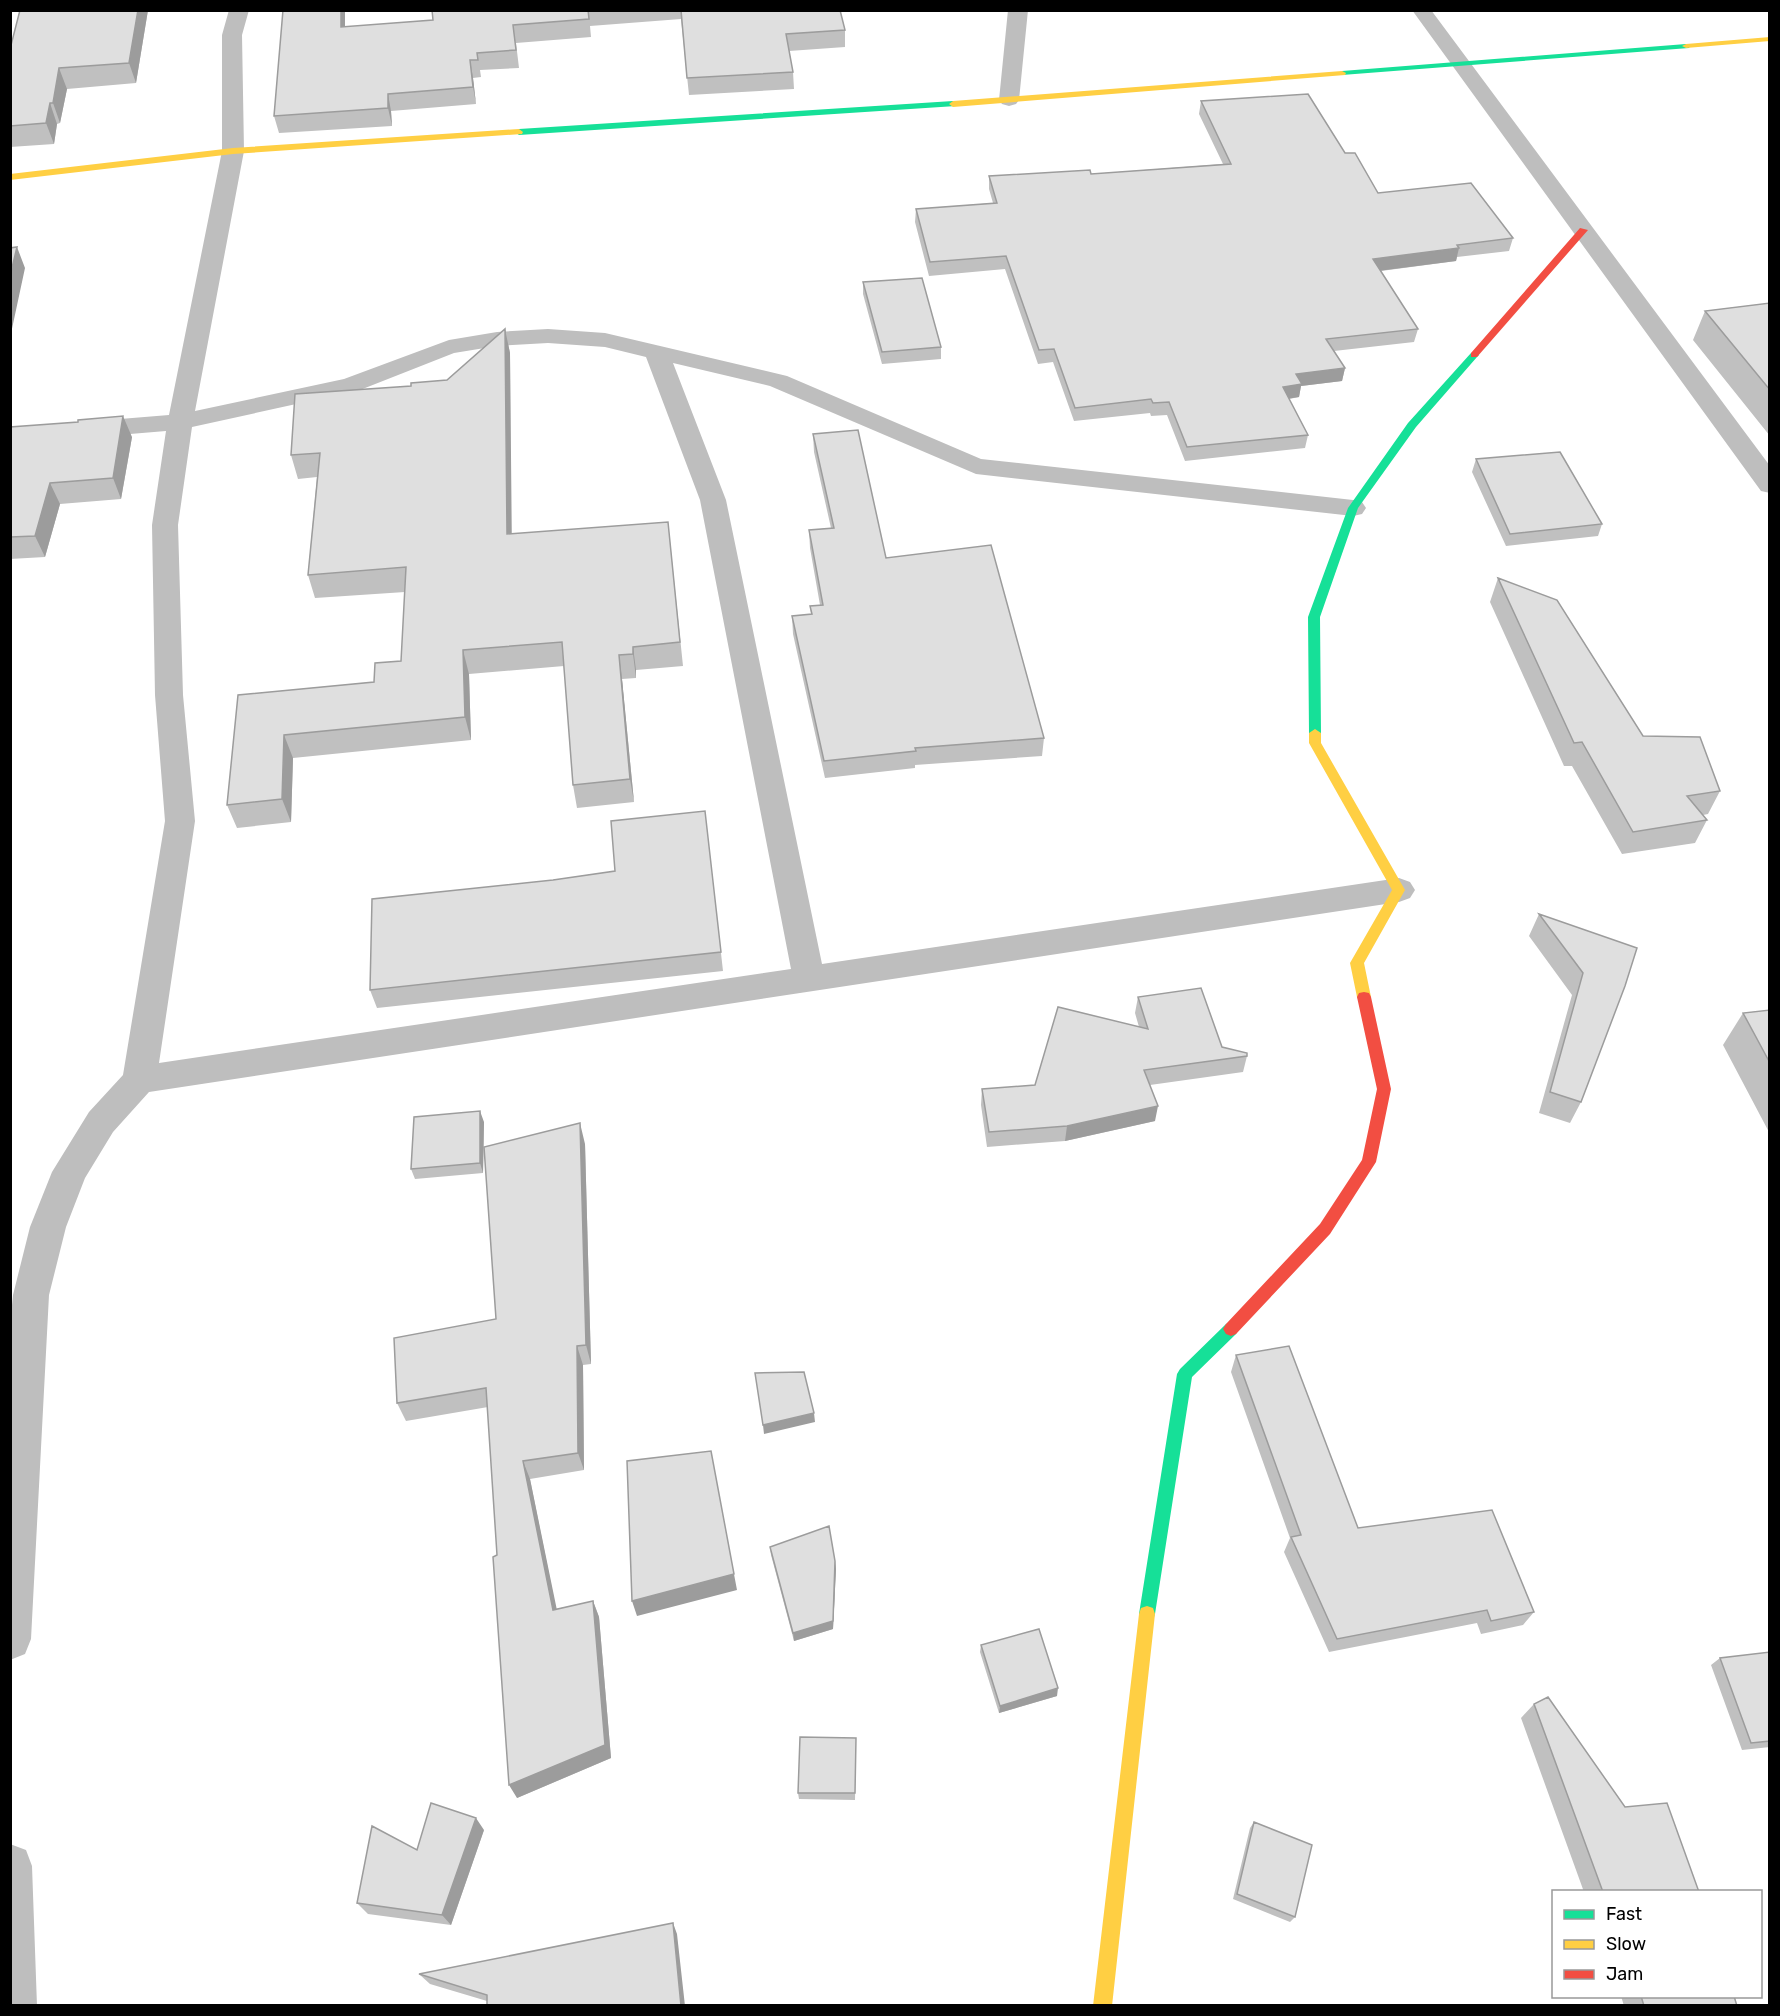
<svg xmlns="http://www.w3.org/2000/svg" width="1780" height="2016" font-family="Rubik,sans-serif">
<style>
.lines{fill:none;stroke-linecap:round;stroke-linejoin:round}
.street{fill:#bebebe;fill-rule:evenodd}
.fast{fill:#16e098;fill-rule:evenodd}
.slow{fill:#ffcf43;fill-rule:evenodd}
.jam{fill:#f24e42;fill-rule:evenodd}
.wall{fill:#c0c0c0}
.shaded-wall{fill:#9c9c9c}
.building{fill:#dfdfdf;stroke:#9c9c9c;stroke-width:1.5}
</style>
<rect width="100%" height="100%" fill="#fff"/>
<g class="lines">
<path class="street" d="M229 10H249L242 35 244 151 195 411 344 379 449 340 497 332 548 329 605 333 787 376 981 459 1353 500 1362 502 1366 508 1362 514 1353 516 976 474 770 386 673 363 726 500 822 964 1399 878 1410 882 1415 890 1410 898 1399 902 149 1092 113 1132 85 1178 66 1227 49 1295 31 1639 25 1654 10 1660V1325L13 1295 30 1227 52 1172 89 1112 123 1075 165 821 155 695 152 525 166 431 10 444V428L169 415 222 151V35ZM548 343 605 347 646 357 700 500 791 969 159 1063 195 821 183 695 178 525 192 427 360 390 454 353 497 346Z
M1008 10H1028L1019 100 1016 104 1009 106 1002 104 999 100Z
M1412 10H1431L1770 466V493L1761 491Z
M10 1844 26 1850 32 1866 37 2006H10Z"/>
<path class="fast" d="M1686 44 1690 46 1689 48 1342 75 1338 73 1342 71Z
M953 101 956 102V106L519 135 515 132 519 129Z
M1474 352 1479 355 1477 357 1416 427 1358 508 1320 617 1321 733 1319 736H1311L1309 733 1308 617 1348 508 1408 423 1471 353Z
M1231 1322 1236 1324 1239 1329 1236 1334 1192 1377 1155 1614 1153 1620 1147 1622 1141 1620 1139 1614 1177 1374 1180 1369 1226 1324Z"/>
<path class="slow" d="M1770 37V41L1686 48 1682 46 1686 44Z
M1342 71 1346 73 1345 75 953 107 949 104 953 101Z
M519 129 523 132 522 134 233 154 10 180V174L233 148Z
M1315 729 1321 733V743L1405 890 1364 963 1371 997 1369 1001H1359L1357 997 1350 963 1392 890 1309 743V733Z
M1147 1606 1153 1608 1155 1614 1112 2006H1093L1139 1614 1141 1608Z"/>
<path class="jam" d="M1580 228 1588 230 1477 357H1471V353Z
M1364 992 1369 993 1371 997 1391 1089 1376 1162 1330 1234 1236 1334 1231 1336 1226 1334 1223 1329 1226 1324 1320 1224 1362 1160 1377 1089 1357 997 1359 993Z"/>
</g>
<path class="wall" d="M20 10H148L136 83 67 89 60 123 57 124 54 144 10 147V49Z
M345 10V27L433 20 432 10H840L845 30V47L789 51 793 72 794 89 689 95 681 19 590 26 591 37 516 43 519 68 480 70 481 77 473 78 476 104 391 111 392 126 279 133 274 116Z
M1201 101 1345 153 1378 193 1513 238 1509 251 1457 257 1456 261 1381 271 1418 329 1414 342 1334 351 1345 368 1342 381 1301 386 1299 397 1289 399 1308 435 1305 448 1185 461 1167 415 1151 416 1150 413 1074 421 1053 362 1038 364 1005 269 929 276 915 222 916 209 993 203 989 189V176L1091 174 1223 164 1199 114Z
M863 282 941 347V359L882 364 863 294Z
M1770 303V436L1693 340 1705 311Z
M505 329 510 353 511 534 668 522 683 666 636 670V678L622 679 634 802 577 808 573 785 564 666 469 674 471 740 293 758 291 822 237 828 227 805 238 695 374 682 401 661 405 592 315 598 308 575 317 477 298 479 291 455 411 386 447 380Z
M10 427 132 437 121 499 60 504 45 557 10 559Z
M813 434 886 558 1044 738 1042 756 915 765V768L825 778 793 634 792 616 811 614 810 606 820 605 810 548 809 530 831 528 814 452Z
M1476 459 1602 524 1598 536 1506 546 1472 472Z
M1498 578 1643 736 1720 791 1708 814 1703 815 1707 820 1695 843 1622 854 1572 766H1564L1490 602Z
M705 811 723 971 377 1008 370 990 553 880 615 871Z
M1539 914 1637 948 1581 1102 1570 1123 1539 1113 1572 995 1529 936Z
M1138 997 1222 1047 1247 1056 1243 1072 1150 1085 1155 1121 1065 1141 987 1147 981 1105 982 1089 1035 1085 1139 1027 1135 1013Z
M1770 1010V1134L1723 1045 1743 1013Z
M484 1122 483 1173 415 1179 411 1169Z
M585 1144 591 1364 583 1365 584 1470 530 1479 556 1609 593 1601 599 1617 611 1758 517 1798 497 1555 488 1407 406 1421 397 1403 496 1319Z
M1236 1355 1358 1528 1534 1612 1523 1625 1481 1634 1477 1623 1329 1652 1284 1552 1290 1538 1231 1372Z
M770 1547 835 1561 836 1569 833 1629 794 1641 771 1555Z
M981 1645 1057 1696 999 1713 980 1652Z
M1770 1652V1747L1742 1750 1711 1665 1720 1658Z
M1534 1704 1625 1807 1699 1892H1584L1521 1718Z
M856 1745 855 1800 799 1799 798 1793Z
M1254 1822 1295 1917 1290 1922 1233 1899 1250 1828Z
M484 1830 451 1925 368 1914 357 1903Z
M677 1934 487 2001 430 1984 419 1974Z
M1621 1996H1734L1737 2006H1624Z"/>
<path class="shaded-wall" d="M138 10H148L136 83 129 63Z
M341 10H345V45L341 27Z
M470 60 473 78 476 104 473 87Z
M59 68 67 89 60 123 53 103Z
M388 94 391 111 392 126 388 108Z
M50 103 57 124 54 144 46 123Z
M17 247 25 268 10 338V276Z
M1459 248 1456 261 1370 272 1373 259Z
M505 329 510 353 512 558 507 534Z
M1345 368 1342 381 1301 386 1299 397 1280 400 1283 387 1296 374Z
M123 416 132 437 121 499 113 478Z
M50 483 60 504 45 557 35 536Z
M633 647 636 670V678L633 654Z
M463 650 469 674 471 740 465 717Z
M619 655 622 679 634 802 630 779Z
M284 735 293 758 291 822 282 799Z
M1158 1106 1155 1121 1065 1141 1067 1126Z
M480 1111 484 1122 483 1173 480 1163Z
M580 1123 585 1144 591 1364 586 1345Z
M577 1346 583 1365 584 1470 578 1453Z
M814 1413 815 1422 764 1434 763 1425Z
M523 1461 530 1479 560 1625 553 1610Z
M714 1468 737 1590 637 1616 632 1601Z
M835 1561 836 1569 833 1629 794 1641 793 1633Z
M593 1601 599 1617 611 1758 517 1798 509 1785Z
M1058 1688 1057 1696 999 1713 1000 1706Z
M476 1818 484 1830 451 1925 442 1915Z
M673 1923 677 1934 685 2006H681Z"/>
<path class="building" d="M20 10H138L129 63 59 68 53 103H50L46 123 10 126V49Z
M283 10H341V27L433 20 432 10H588L589 19 513 25 516 50 477 53 478 60H470L473 87 388 94V108L274 116Z
M681 10H840L845 30 786 34 793 72 687 78Z
M1308 94 1345 153H1355L1378 193 1471 183 1513 238 1457 245 1459 248 1373 259 1418 329 1326 339 1345 368 1296 374 1302 384 1283 387 1308 435 1187 447 1169 402 1153 403 1151 399 1075 408 1054 349 1039 350 1006 256 930 262 916 209 997 203 989 176 1090 170 1091 174 1231 164 1201 101Z
M17 247 10 276V248Z
M922 278 941 347 882 352 863 282Z
M1770 303V390L1705 311Z
M505 329 507 534 668 522 680 642 633 647V654L619 655 630 779 573 785 562 642 463 650 465 717 284 735 282 799 227 805 238 695 374 682 375 663 401 661 406 567 308 575 320 453 291 455 295 394 411 386V383L447 380Z
M123 416 113 478 50 483 35 536 10 537V427L78 422V420Z
M858 430 886 558 991 545 1044 738 915 748 916 751 824 761 792 616 812 614 810 606 823 605 809 530 834 528 813 434Z
M1560 452 1602 524 1510 534 1476 459Z
M1498 578 1557 600 1643 736 1700 737 1720 791 1687 796 1707 820 1633 832 1582 742 1574 743Z
M705 811 721 952 370 990 372 899 553 880 615 871 611 821Z
M1539 914 1637 948 1625 986 1581 1102 1550 1092 1583 973Z
M1201 988 1222 1047 1247 1053V1056L1144 1070 1158 1106 1067 1126 989 1132 982 1089 1035 1085 1058 1007 1148 1029 1138 997Z
M1770 1010V1063L1743 1013Z
M480 1111V1163L411 1169 414 1117Z
M580 1123 586 1345 577 1346 578 1453 523 1461 553 1610 593 1601 605 1745 509 1785 493 1557 497 1555 486 1388 397 1403 394 1338 496 1319 484 1147Z
M1289 1346 1358 1528 1492 1510 1534 1612 1491 1621 1487 1610 1337 1639 1291 1537 1301 1535 1236 1355Z
M804 1372 814 1413 763 1425 755 1373Z
M711 1451 734 1574 632 1601 627 1461Z
M829 1526 835 1561 833 1621 793 1633 770 1547Z
M1039 1629 1058 1688 1000 1706 981 1645Z
M1770 1652V1741L1751 1743 1720 1658Z
M1548 1697 1625 1807 1667 1803 1699 1892H1603L1534 1704Z
M800 1737 856 1738 855 1793H798Z
M431 1803 476 1818 442 1915 357 1903 372 1826 417 1850Z
M1254 1822 1312 1845 1295 1917 1237 1894Z
M673 1923 681 2006H487V1995L419 1974Z
M1641 1996H1734L1737 2006H1644Z"/>
<rect width="1780" height="2016" fill="none" stroke="#000000" stroke-width="24"/>
<rect x="1552" y="1890" width="210" height="108" fill="#ffffff" stroke="#999999" stroke-width="1.5"/>
<rect x="1564" y="1910" width="30" height="9" fill="#16e098" stroke="#999999" stroke-width="1.5"/>
<text x="1606" y="1920" font-size="18" fill="#000000">Fast</text>
<rect x="1564" y="1940" width="30" height="9" fill="#ffcf43" stroke="#999999" stroke-width="1.5"/>
<text x="1606" y="1950" font-size="18" fill="#000000">Slow</text>
<rect x="1564" y="1970" width="30" height="9" fill="#f24e42" stroke="#999999" stroke-width="1.5"/>
<text x="1606" y="1980" font-size="18" fill="#000000">Jam</text>
</svg>
